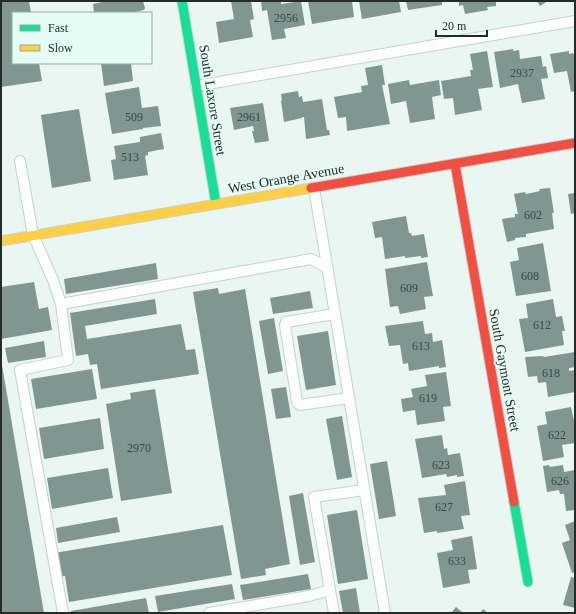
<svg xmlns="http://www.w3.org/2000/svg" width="576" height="614" font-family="Georgia,serif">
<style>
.building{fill:#829691}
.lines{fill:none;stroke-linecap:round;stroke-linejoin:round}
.lane-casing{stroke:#c8d1ce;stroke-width:12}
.fast-casing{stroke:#c8d1ce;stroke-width:11}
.slow-casing{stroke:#c8d1ce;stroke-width:11}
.jam-casing{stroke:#c8d1ce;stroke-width:11}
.lane{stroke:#fcfefd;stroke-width:10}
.fast{stroke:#16e098;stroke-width:9}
.slow{stroke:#ffcf43;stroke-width:9}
.jam{stroke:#f24e42;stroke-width:9}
.labels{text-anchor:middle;stroke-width:4;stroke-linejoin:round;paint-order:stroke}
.number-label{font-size:12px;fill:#3b4643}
.street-label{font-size:14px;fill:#232c29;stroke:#e4fcf4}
</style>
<rect width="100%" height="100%" fill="#eaf6f2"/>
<path class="building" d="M1 1H29L31 13H13V63H39L42 81 1 87Z
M107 1H143L145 8 144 10 130 13H94L93 4Z
M231 1H251L254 19 250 20 253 37 219 43 216 22 234 19Z
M261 1H281V4L301 1 305 25 284 29 286 38 272 40 267 10 262 11Z
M308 1H352L354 17 312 24Z
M359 1H399L401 12 362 19Z
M406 1H442V5L408 10Z
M459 1H496V6L487 7 488 10 465 14 463 5 459 6Z
M537 1H548L540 6Z
M513 49V51L519 50 520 59 541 56 543 67 546 66 548 78 541 79 545 99 522 103 518 84 500 88 494 52Z
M487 51 493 87 478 89 482 110 455 115 453 98 444 99 441 81 471 76 470 70H473L470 54Z
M569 51V54L573 53 574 55H575V91L571 92 567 71 554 73 550 54Z
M101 63H131L133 81 104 86Z
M382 65 385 85H382L390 124 347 131 346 117 338 118 334 97 362 92 361 86 368 85 365 68Z
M409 80 410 85 439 80 441 95 432 97 435 119 410 123 406 101 391 104 388 84Z
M139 87 142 108 158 106 161 126 143 128V129L112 134 105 93Z
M298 91 299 97 302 96 303 102 322 99 327 130H329L330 135 306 139 304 117H302V118L284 122 281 101 282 100 281 94Z
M263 103 269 141 255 143 252 131H254L253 126 234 130 230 108Z
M79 109 91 181 52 188 41 115Z
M161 133 164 149 148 152V155L145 156 148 175 114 180 111 160 116 159 114 146 140 142V137Z
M550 188 553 207 554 213H552L554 229 526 234V237L515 238V240L507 242 502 219 515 217V214H518L514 194 525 192 526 194 540 191 539 189Z
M575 193V213L571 214 568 194Z
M406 216 409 233H411L412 236 424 234 428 257 421 258V256L405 258V256L385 259 382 237 375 238 372 222Z
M543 243 551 291 516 296 510 262 519 260 517 248Z
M427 262 433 296 424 297 426 309 400 314 398 306 390 307 385 269Z
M156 263 158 279 66 294 64 279Z
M34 282 39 309 48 307 52 330 1 339V287Z
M218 288 219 294 245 289 290 564 265 569 266 575 241 579 193 292Z
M310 291 313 308 273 314 270 298Z
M155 299 157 314 85 326 87 339 181 324 186 350 195 349 199 374 101 389 97 364 90 365 88 354 76 356 70 313Z
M553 299 556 317 562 316 565 331H562L564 345 525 352 519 319 528 318 526 304Z
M274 318 283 371 268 374 259 321Z
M423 321 425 334 432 333 433 342 442 340 446 367 439 368V366L409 371 408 363 403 364 400 345 389 346 385 326Z
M328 331 336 385 306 390 297 336Z
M44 341 46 357 8 363 5 348Z
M575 352V367L569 368V371L575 370V392L548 397 546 382 538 383 537 376 528 377 525 357 543 356 544 357Z
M1 365H2L44 613H1Z
M92 369 97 399 36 409 31 379Z
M446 372 451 406 443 407 445 421 417 425 415 410 403 412 401 399 413 397 411 389 427 386 425 375Z
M286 387 291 417 276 419 271 389Z
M155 389 172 493 121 501 106 404 131 399 130 393Z
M571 407 574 421H575V443L562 445 564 457 543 461 537 426 547 424 545 412Z
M342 416 352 477 337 480 326 419Z
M100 418 104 449 44 459 39 428Z
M442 435 444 449 447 448 448 455 460 453 464 476 457 477V475L447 477 446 474 422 478 415 439Z
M387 461 396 516 379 519 370 464Z
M549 465 550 467 563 465 564 472 575 470V510L566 511 564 494H560L559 490 547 492 543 466Z
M108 468 113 498 52 509 47 478Z
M465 481 470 515 461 516 464 529 437 533V531L424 533 418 498 446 495 444 485Z
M303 493 315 562 300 565 289 496Z
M357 510 368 579 338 584 327 515Z
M117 517 120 532 58 543 56 528Z
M575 521V572L572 573 562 543 570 540 565 525Z
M223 525 232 575 69 602 65 576 58 577 54 553Z
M472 536 477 569 468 570 470 583 443 588 437 553 453 550 451 540Z
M308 574 311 589 243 600 240 585Z
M571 577 575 578V613H573L575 608 563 605Z
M232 584 235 599 158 612 155 596Z
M356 588 360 613H343L339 591Z
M146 598 149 613H71V611Z
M456 607 463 613H451Z
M483 609 488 613H480Z"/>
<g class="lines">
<g class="lane-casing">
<path id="lane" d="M196 86 575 21
M20 161 33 235 53 280 61 304 311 259 328 268
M314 188 385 613
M61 304 68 360 20 370 63 613
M335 314 286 322 285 325 297 402 300 405 349 398
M330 590 314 497 364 490
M209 613 309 596 330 590 334 613"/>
</g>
<g class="fast-casing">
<path id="fast" d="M182 1 216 204
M514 502 528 582"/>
</g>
<g class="slow-casing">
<path id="slow" d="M1 241 311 188"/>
</g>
<g class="jam-casing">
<path id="jam" d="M455 164 514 502
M311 188 575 143"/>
</g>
<use href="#lane" class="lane"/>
<use href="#fast" class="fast"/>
<use href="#slow" class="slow"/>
<use href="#jam" class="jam"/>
</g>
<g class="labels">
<g class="number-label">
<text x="286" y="22">2956</text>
<text x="522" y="77">2937</text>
<text x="134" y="121">509</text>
<text x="249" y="121">2961</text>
<text x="130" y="161">513</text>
<text x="533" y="219">602</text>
<text x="530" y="280">608</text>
<text x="409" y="292">609</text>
<text x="542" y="329">612</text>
<text x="421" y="350">613</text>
<text x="551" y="377">618</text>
<text x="428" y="402">619</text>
<text x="557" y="439">622</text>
<text x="139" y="452">2970</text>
<text x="441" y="469">623</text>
<text x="560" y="485">626</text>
<text x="444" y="511">627</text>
<text x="457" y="565">633</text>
</g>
<g class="street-label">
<text transform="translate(213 100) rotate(81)" y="5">South Laxore Street</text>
<text transform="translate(286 178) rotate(-10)" y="5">West Orange Avenue</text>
<text transform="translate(505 370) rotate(80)" y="5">South Gaymont Street</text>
</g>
</g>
<rect width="576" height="614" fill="none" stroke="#232c29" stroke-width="4"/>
<rect x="12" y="12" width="140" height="52" fill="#e4fcf4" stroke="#97a9a3"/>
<rect x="20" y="25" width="20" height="6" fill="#16e098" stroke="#97a9a3"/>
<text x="48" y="32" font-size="12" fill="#232c29">Fast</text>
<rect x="20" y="45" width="20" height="6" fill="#ffcf43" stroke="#97a9a3"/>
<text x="48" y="52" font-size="12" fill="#232c29">Slow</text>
<path d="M436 30v6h51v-6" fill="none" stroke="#232c29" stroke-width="2"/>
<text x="442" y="30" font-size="12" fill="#232c29" stroke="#e4fcf4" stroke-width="3" paint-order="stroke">20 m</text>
</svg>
